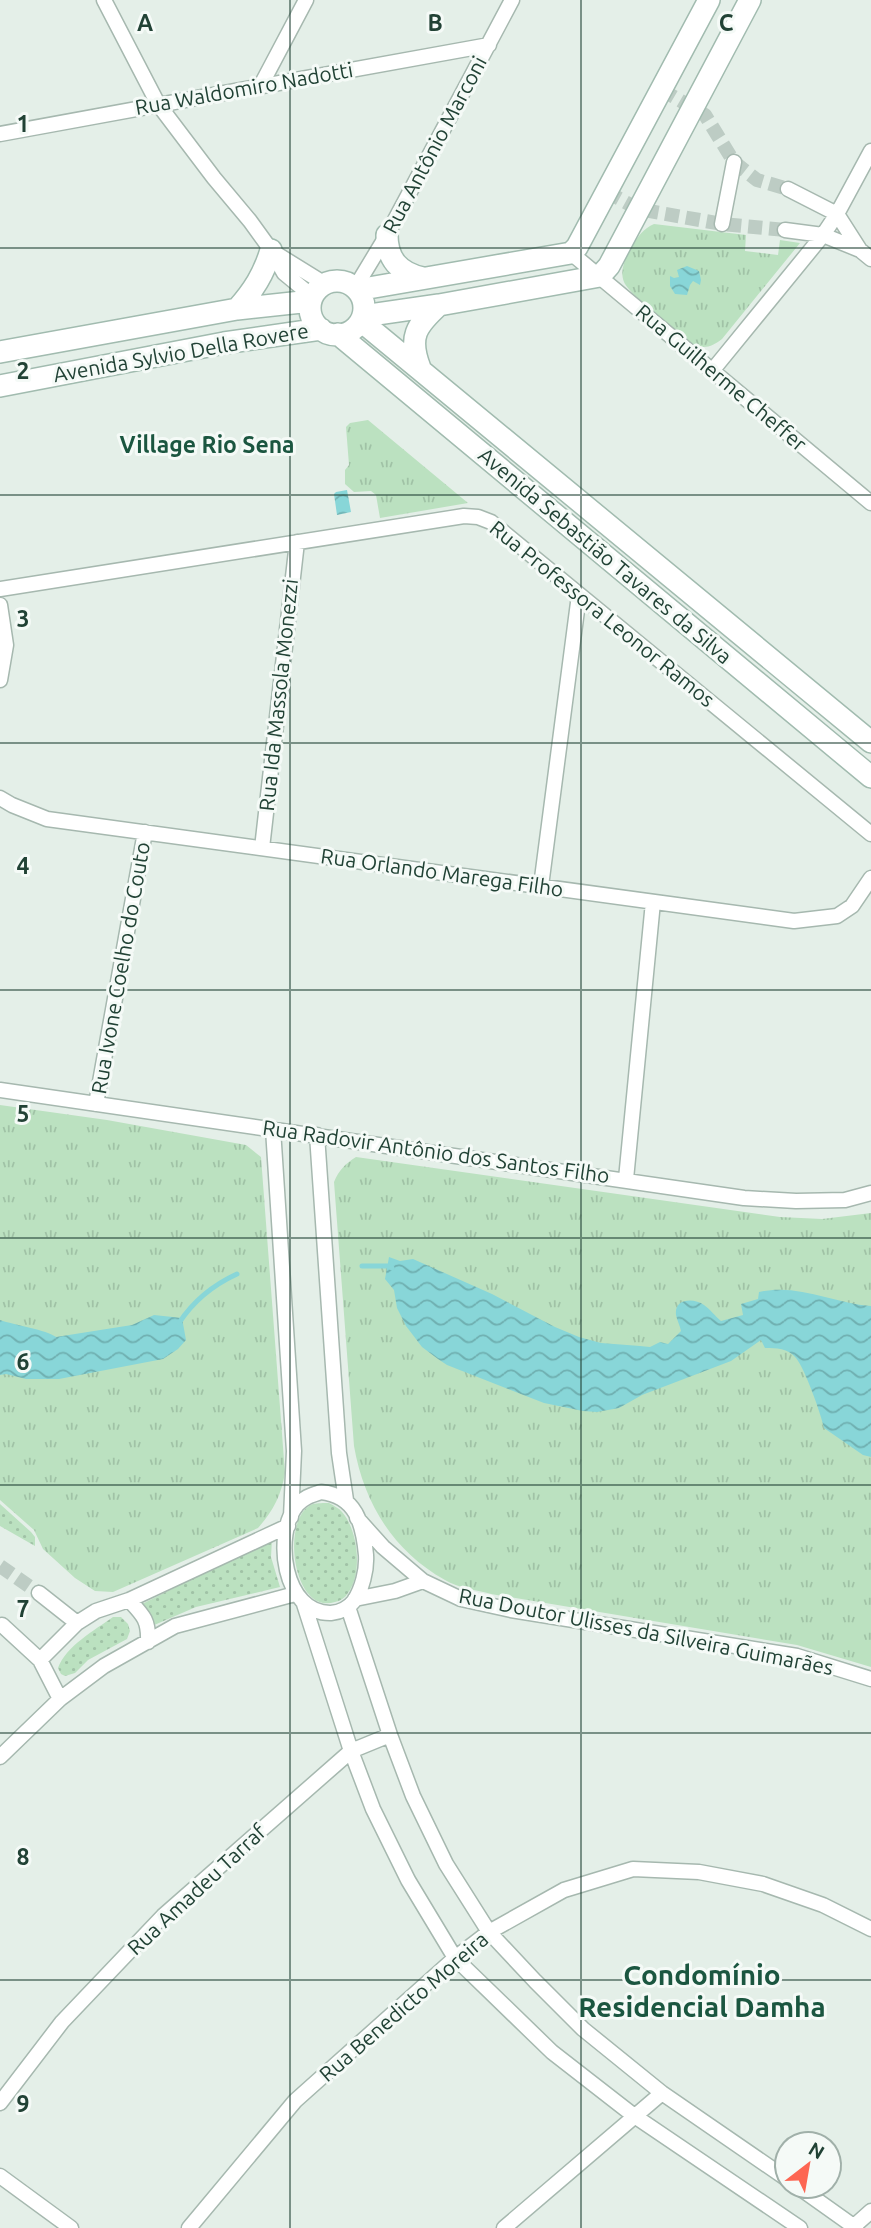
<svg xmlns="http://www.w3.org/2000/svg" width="871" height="2228" font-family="Ubuntu,sans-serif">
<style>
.grass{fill:url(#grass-dots)}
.park{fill:url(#park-tufts)}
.water{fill:url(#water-waves)}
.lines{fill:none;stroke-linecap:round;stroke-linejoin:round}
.stream{stroke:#88d6d8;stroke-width:5}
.street-tunnel{stroke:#bdccc4;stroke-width:14;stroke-dasharray:14 7;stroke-linecap:butt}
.street-casing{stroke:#a6b8af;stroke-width:17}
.secondary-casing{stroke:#a1bbaf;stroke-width:24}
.street{stroke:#fff;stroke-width:14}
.secondary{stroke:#fff;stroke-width:21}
.grid{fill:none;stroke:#214235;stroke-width:2;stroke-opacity:0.55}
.labels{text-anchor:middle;stroke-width:6;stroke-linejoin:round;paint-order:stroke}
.street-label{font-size:21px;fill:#214235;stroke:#f5faf7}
.neighbourhood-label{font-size:23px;font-weight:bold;fill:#1b5640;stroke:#f5faf7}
.district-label{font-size:28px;font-weight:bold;fill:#1b5640;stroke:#f5faf7}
.grid-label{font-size:23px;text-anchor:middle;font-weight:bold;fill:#214235;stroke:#f5faf7;stroke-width:6;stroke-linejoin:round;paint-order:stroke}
</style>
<defs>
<pattern id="grass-dots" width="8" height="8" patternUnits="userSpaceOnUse" patternTransform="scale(1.75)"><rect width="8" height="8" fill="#bbe1c0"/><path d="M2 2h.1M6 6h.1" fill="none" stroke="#a0c2a6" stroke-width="1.8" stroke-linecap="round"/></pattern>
<pattern id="park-tufts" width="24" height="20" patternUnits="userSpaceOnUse" patternTransform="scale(1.75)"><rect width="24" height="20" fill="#bbe1c0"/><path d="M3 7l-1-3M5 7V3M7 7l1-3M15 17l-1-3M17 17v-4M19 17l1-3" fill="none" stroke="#a0c2a6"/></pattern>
<pattern id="water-waves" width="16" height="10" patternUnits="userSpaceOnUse" patternTransform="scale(1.75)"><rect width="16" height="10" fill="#88d6d8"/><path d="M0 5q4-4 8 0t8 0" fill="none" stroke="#6fafb0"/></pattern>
</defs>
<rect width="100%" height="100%" fill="#e4efe8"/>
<path class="grass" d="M329 1503C334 1506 339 1508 342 1512 358 1530 363 1573 348 1593 345 1598 340 1601 335 1602 292 1616 280 1516 313 1504 317 1503 324 1503 329 1503Z
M0 1504 31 1532 35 1537V1546L0 1526Z
M272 1539 271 1557 280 1587 196 1607 152 1626 142 1604Z
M113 1617H121L128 1624 130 1631 127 1639 88 1660 75 1673 65 1676 61 1674 58 1668C66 1646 95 1630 113 1617Z"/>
<path class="park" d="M654 224 746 235 745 251 778 255 780 240 800 243 722 339C714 345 707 349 697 346 686 342 627 292 624 282 619 269 626 258 632 247 637 237 644 228 654 224Z
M368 420 468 503 380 518 376 495 371 491 354 492 345 484V470L349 465 346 427 350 423Z
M0 1105 107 1120 246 1145 261 1157 285 1473C281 1496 273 1511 258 1528L113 1592 95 1591 75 1578 43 1549 34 1530 0 1500Z
M356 1157 780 1217 822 1219 871 1213V1667L797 1645 491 1594C477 1590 458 1588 445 1580 393 1551 364 1503 354 1446L334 1182C339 1170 345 1164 356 1157Z"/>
<path class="water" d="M687 266 699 271 701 280 700 285 693 281 690 285 687 295 675 294 670 286V276L674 278 679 277 677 270Z
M347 490 351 512 337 515 334 494 336 492Z
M389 1257 400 1261 413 1259 492 1294 555 1327 579 1337 601 1343 640 1346 650 1347 660 1342 668 1344 681 1331C680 1326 677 1320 676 1315 674 1298 694 1298 704 1305 710 1309 715 1316 721 1321L743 1315 741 1304 758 1299 759 1292C797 1283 833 1303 871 1306V1457L863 1455 824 1428C821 1414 805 1369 796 1358 788 1348 776 1348 765 1348L761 1340 731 1361 642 1395 619 1408 597 1412 583 1411 544 1403 447 1365 438 1359 422 1347 406 1326 397 1308 394 1290 385 1279Z
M154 1315 182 1318 186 1340 178 1349 163 1359 59 1379H26L6 1374 0 1375V1320C14 1325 47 1330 56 1337L132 1325Z"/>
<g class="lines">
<path class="stream" d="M362 1266H388L392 1268
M179 1323C194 1300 213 1285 237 1274"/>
<path class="street-tunnel" d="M662 90 705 115 734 162 757 180 788 189
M607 192 638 209 722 224 785 230
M0 1566 39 1593"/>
<g class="street-casing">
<path id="street" d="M104 0 158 104 214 178 250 221 271 250 284 273 313 297
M260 87 306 0
M0 134C163 103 326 75 489 45
M788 189 837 214 860 250 871 259
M722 224 734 162
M785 230 823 235 860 250
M275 253 325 284
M571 253 871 503
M355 288 387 235 512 0
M712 371 823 235 837 214 871 151
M0 589 464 516 478 517 491 522 871 834
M0 605 6 645 0 680
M0 798 12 805 47 819 794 921 837 916 852 906 871 878
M262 848 297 542
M541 886 579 595
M0 1090 744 1198 796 1201 845 1200 871 1193
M96 1104 145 832
M273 1129 294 1451 291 1517
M317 1135 339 1453 346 1500
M626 1179 653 902
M321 1492C356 1496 363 1523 366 1555 367 1570 362 1589 354 1601 348 1609 340 1612 331 1613 283 1614 273 1534 297 1505 304 1497 312 1495 321 1492Z
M357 1518 383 1547 423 1581 461 1599 511 1610 797 1656 871 1679
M39 1593 77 1623
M355 1599 395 1591 423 1581
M129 1600C143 1615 149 1620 148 1642
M304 1604 351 1751 373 1809 408 1880 455 1958 552 2052 633 2115 800 2228
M348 1607 390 1735 413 1796 446 1864 489 1932 535 1981 583 2029 662 2093 787 2179
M2 1625 40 1660 60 1699
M40 1660 77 1623 96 1611 129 1600 288 1526
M0 1757 60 1699 104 1666 175 1626 295 1594
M0 2103 62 2022 163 1916 351 1751 390 1735
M0 2176 71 2228
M797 2186 856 2228
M189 2228 295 2101 455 1958 489 1932 564 1890 633 1869 699 1872 763 1884 823 1905 871 1929
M504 2228 662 2093
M852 2228 871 2211"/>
</g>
<g class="secondary-casing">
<path id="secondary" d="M387 235C387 259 399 273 423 278
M310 308a27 27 0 1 1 54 0a27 27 0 1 1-54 0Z
M357 290 571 253 577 247 709 0
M237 309C253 291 264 274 271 250
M363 316 439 305 600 276 609 266 750 0
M361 321 871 742
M338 334 871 777
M0 352 237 309 311 301
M420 368C408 337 416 326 439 305
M0 386 224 343 321 329"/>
</g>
<use href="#street" class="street"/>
<use href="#secondary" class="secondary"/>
</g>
<path class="grid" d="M290 0V2228M581 0V2228M0 248H871M0 495H871M0 743H871M0 990H871M0 1238H871M0 1485H871M0 1733H871M0 1980H871"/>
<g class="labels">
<g class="street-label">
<text transform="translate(244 89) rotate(-10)" y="7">Rua Waldomiro Nadotti</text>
<text transform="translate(435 145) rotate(-62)" y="7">Rua Antônio Marconi</text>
<text transform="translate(181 353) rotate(-10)" y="7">Avenida Sylvio Della Rovere</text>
<text transform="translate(721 378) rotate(40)" y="7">Rua Guilherme Cheffer</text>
<text transform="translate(605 556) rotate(40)" y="7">Avenida Sebastião Tavares da Silva</text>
<text transform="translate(602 614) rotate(39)" y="7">Rua Professora Leonor Ramos</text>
<text transform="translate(279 695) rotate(-84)" y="7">Rua Ida Massola Monezzi</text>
<text transform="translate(442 873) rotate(8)" y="7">Rua Orlando Marega Filho</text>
<text transform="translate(121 968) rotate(-80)" y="7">Rua Ivone Coelho do Couto</text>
<text transform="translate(436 1152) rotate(8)" y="7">Rua Radovir Antônio dos Santos Filho</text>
<text transform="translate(646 1632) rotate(11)" y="7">Rua Doutor Ulisses da Silveira Guimarães</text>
<text transform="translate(197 1890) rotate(-43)" y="7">Rua Amadeu Tarraf</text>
<text transform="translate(404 2007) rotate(-41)" y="7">Rua Benedicto Moreira</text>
</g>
<g class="neighbourhood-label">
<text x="207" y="453">Village Rio Sena</text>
</g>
<g class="district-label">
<text x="702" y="1985">Condomínio<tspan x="702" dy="32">Residencial Damha</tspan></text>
</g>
</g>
<g class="grid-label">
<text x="145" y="31">A</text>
<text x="435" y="31">B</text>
<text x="726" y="31">C</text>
<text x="23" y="132">1</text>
<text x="23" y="379">2</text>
<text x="23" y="627">3</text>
<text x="23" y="874">4</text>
<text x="23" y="1122">5</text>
<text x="23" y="1370">6</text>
<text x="23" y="1617">7</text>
<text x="23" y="1865">8</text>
<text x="23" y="2112">9</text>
</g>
<g transform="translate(808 2165) rotate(31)"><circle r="33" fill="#f5faf7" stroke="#a0b0a9" stroke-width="2"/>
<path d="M0-5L12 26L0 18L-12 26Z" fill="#fd6653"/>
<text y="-10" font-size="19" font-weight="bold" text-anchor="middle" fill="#214235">N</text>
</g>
</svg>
